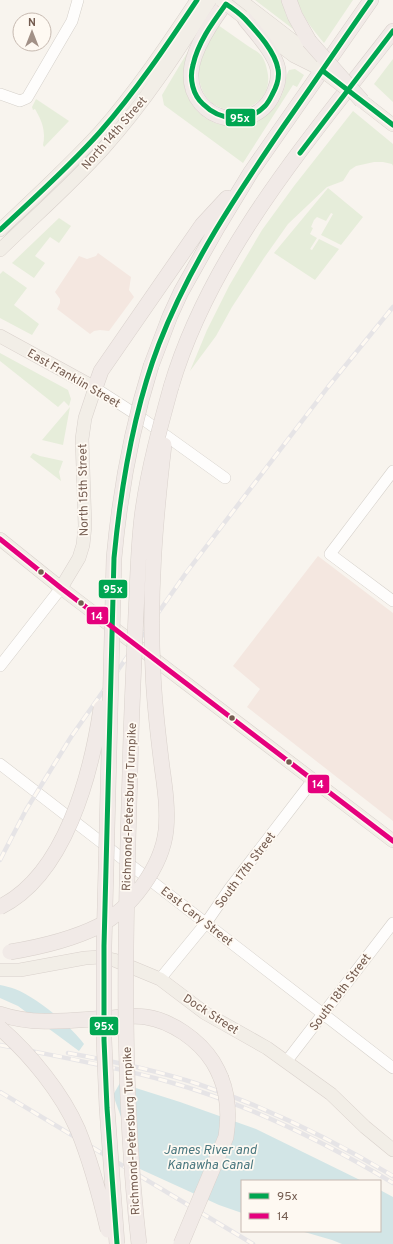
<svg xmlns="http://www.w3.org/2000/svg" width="393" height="1244" font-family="Overpass,sans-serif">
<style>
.commercial{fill:#f4e7e0}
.green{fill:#e6edda}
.water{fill:#d2e5e6}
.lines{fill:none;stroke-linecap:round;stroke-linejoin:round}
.minor-casing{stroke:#d5d0ca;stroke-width:12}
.major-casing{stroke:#d9d1cc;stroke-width:14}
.highway-casing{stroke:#d9d1cc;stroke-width:16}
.minor{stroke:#fefdfc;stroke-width:11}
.major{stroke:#f2eee7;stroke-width:13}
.highway{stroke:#f1eae7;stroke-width:15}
.rail-casing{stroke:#e6e4e6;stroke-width:4.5}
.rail{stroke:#fef9f2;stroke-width:3;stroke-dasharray:9;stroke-linecap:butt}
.major-bridge-casing{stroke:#d9d1cc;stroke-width:14;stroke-linecap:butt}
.highway-bridge-casing{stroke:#d9d1cc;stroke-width:16;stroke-linecap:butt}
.major-bridge{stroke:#f2eee7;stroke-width:13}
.highway-bridge{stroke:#f1eae7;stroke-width:15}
.bus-1-casing{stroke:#fef9f2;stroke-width:8}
.bus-2-casing{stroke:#fef9f2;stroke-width:8}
.bus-1{stroke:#00a651;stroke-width:5}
.bus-2{stroke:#e5007d;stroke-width:5}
.bus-dot{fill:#745c50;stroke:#fef9f2;stroke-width:1.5}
.labels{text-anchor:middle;stroke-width:3.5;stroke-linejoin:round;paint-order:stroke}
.street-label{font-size:12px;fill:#745c50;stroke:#fef9f2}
.water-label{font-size:13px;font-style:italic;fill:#48767e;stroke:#fef9f2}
.line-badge{stroke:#fef9f2;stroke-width:1.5}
.badge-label{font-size:11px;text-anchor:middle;font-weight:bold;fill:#fff}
</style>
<rect width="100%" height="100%" fill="#f8f4ee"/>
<path class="commercial" d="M98 253 131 277 129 290 134 297 109 331 100 330 94 331 90 334 57 309 60 303V299L55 292 79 256 87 259 96 256Z
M318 556 393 613V821L247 707 260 689 233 666Z"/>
<path class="green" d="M255 0H282L286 15 293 29Z
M297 0H353L324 43C313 30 302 16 297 0Z
M218 25C228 32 238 39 248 46 252 49 257 51 261 55 265 60 267 68 268 75 273 119 197 126 199 70 200 55 211 38 218 25Z
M193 43C187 58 181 72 185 88 194 126 239 138 268 114 277 107 283 95 285 85 286 79 286 75 289 70L295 69 304 75 297 87 293 85 243 163 164 105 162 95Z
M393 59V102L374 84Z
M36 99 69 121 44 147 43 145C46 131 42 121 35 109L33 110 32 107Z
M353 111 393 144V166L392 164 383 162H374L356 166 350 170 343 181 327 187 288 224 264 258 232 307 216 336 190 371 207 330 229 286 262 230 294 186Z
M328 188 363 217 341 245 321 235 333 214 331 213 326 221 317 217 314 220 311 227 313 228 310 234 317 238 310 249 312 250 319 239 339 249 315 280 274 253Z
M59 218 71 226 59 243 50 237 35 256 45 263 34 278 12 263Z
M3 271 27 288 14 305 39 324 32 335 0 318V274Z
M0 353 68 390 71 399 69 406 64 401 58 407 0 361Z
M70 407 63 445 42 440Z
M33 453 40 456 63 461 59 472 61 481 30 457Z"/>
<path class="water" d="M0 985C5 986 10 987 15 989 36 997 70 1025 84 1044L79 1051 18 1006 0 998Z
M120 1083 180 1102 256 1129 362 1181H242V1213L219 1205 140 1169 113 1095Z
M380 1190 393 1197V1244H342L332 1240 301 1231H380Z"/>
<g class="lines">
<g class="minor-casing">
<path id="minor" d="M0 94 20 101 27 98 72 21 78 0
M95 388 140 417 225 478
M393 471 330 554 393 601
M0 666 61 588
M0 764 393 1068
M160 979 206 923 230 888 313 780
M286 1062 393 923"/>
</g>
<g class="major-casing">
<path id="major" d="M240 0 301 47 319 68
M256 27 294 56 316 67
M362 101 393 125
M0 230C34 198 69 166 100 132 136 91 167 45 197 0
M0 250C35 216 72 184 104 148 145 102 178 52 210 0
M0 336 95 388 85 418 82 439 85 526 83 545 79 558 61 588
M0 539 61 588 393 841
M0 970H20L85 958 100 957 114 960 160 979 205 1013 267 1048 331 1094 365 1127 393 1150"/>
</g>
<g class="highway-casing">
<path id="highway" d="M228 0C214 18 192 50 191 73 189 123 258 137 275 90 278 83 279 77 278 69 275 53 255 32 245 19
M289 0 295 16 309 41
M151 366 170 316 181 292 217 228 251 172 371 0
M171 387C211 252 309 140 393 31
M95 388 101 371 202 225 227 198
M0 1014C35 1026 74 1020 109 1018 121 1017 134 1015 146 1017 172 1021 199 1040 213 1062 216 1067 219 1073 221 1078"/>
</g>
<use href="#minor" class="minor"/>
<use href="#major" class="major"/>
<use href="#highway" class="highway"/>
<g class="rail-casing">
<path id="rail" d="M0 860 26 810 71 737 186 573 328 387 393 307
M0 1045C56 1056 112 1066 166 1081 245 1103 323 1141 393 1183
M68 1053C112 1061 155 1070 198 1084 266 1107 331 1139 393 1176
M0 1092 253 1244"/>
</g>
<use href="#rail" class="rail"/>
<g class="major-bridge-casing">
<path id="major-bridge" d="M221 0 243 17
M319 68 345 88"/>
</g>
<g class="highway-bridge-casing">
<path id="highway-bridge" d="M309 41 362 101
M0 907C65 875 91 775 101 708
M10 952C40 947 71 940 99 926 131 908 162 867 166 830 168 809 165 788 162 767 158 735 154 703 153 671 149 595 155 521 164 445
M0 1028C30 1054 62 1093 78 1130 91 1162 100 1196 108 1230
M117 1244 107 1108 104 1040V946L114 558C120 492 131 430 151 366
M139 1244C121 1087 125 930 130 773 131 719 134 666 136 613 138 578 138 543 143 509 149 467 160 427 171 387
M181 1244 226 1137C229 1117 229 1098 221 1078"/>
</g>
<use href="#major-bridge" class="major-bridge"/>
<use href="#highway-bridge" class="highway-bridge"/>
<g class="bus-1-casing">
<path id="bus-1" d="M226 4C232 8 239 13 245 19 257 32 275 51 278 69 280 79 276 88 272 95 270 99 268 103 265 106 248 124 220 121 203 104 193 95 189 79 193 65 198 42 213 22 226 4Z
M323 71 393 125
M300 153 393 31
M0 230C34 198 69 167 100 132 136 91 167 45 197 0
M117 1244 107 1108 104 1040V946L114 558C121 485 133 412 159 344 190 264 237 194 285 124 314 83 342 41 371 0"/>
</g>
<g class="bus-2-casing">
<path id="bus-2" d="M0 539 61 588 393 841"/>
</g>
<use href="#bus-1" class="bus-1"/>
<use href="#bus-2" class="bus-2"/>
</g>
<g class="bus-dot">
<circle cx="41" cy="572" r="3.5"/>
<circle cx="81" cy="603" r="3.5"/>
<circle cx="232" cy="718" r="3.5"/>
<circle cx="289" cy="762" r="3.5"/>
</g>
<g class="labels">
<g class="street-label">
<text transform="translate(114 133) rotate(-49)" y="4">North 14th Street</text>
<text transform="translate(74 378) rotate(30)" y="4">East Franklin Street</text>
<text transform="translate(83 490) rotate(-91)" y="4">North 15th Street</text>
<text transform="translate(129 807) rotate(-88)" y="4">Richmond-Petersburg Turnpike</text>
<text transform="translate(245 870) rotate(-53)" y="4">South 17th Street</text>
<text transform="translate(197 916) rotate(38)" y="4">East Cary Street</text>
<text transform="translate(340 992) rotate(-53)" y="4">South 18th Street</text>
<text transform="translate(211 1014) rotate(33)" y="4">Dock Street</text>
<text transform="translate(131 1131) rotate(-93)" y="4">Richmond-Petersburg Turnpike</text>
</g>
<g class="water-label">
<text x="210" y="1154">James River and<tspan x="210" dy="15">Kanawha Canal</tspan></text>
</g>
</g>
<g class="line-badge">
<rect x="225" y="108" width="31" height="19" rx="4" fill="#00a651"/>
<rect x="98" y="579" width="30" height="20" rx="4" fill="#00a651"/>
<rect x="86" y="606" width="23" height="19" rx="4" fill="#e5007d"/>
<rect x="307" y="774" width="23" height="20" rx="4" fill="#e5007d"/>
<rect x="89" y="1016" width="30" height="20" rx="4" fill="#00a651"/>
</g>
<g class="badge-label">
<text x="240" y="122">95x</text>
<text x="113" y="593">95x</text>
<text x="97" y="620">14</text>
<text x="318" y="788">14</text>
<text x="104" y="1030">95x</text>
</g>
<rect x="241" y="1180" width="140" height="52" fill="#fef9f2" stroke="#c7bab1"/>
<rect x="249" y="1193" width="20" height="6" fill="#00a651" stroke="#c7bab1"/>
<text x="277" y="1200" font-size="12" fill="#745c50">95x</text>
<rect x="249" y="1213" width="20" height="6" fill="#e5007d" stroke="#c7bab1"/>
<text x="277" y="1220" font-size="12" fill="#745c50">14</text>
<g transform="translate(32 32)"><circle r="19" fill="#fef9f2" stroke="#c7bab1"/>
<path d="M0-3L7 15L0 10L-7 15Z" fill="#a29187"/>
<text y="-6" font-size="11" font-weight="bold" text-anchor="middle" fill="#745c50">N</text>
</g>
</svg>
